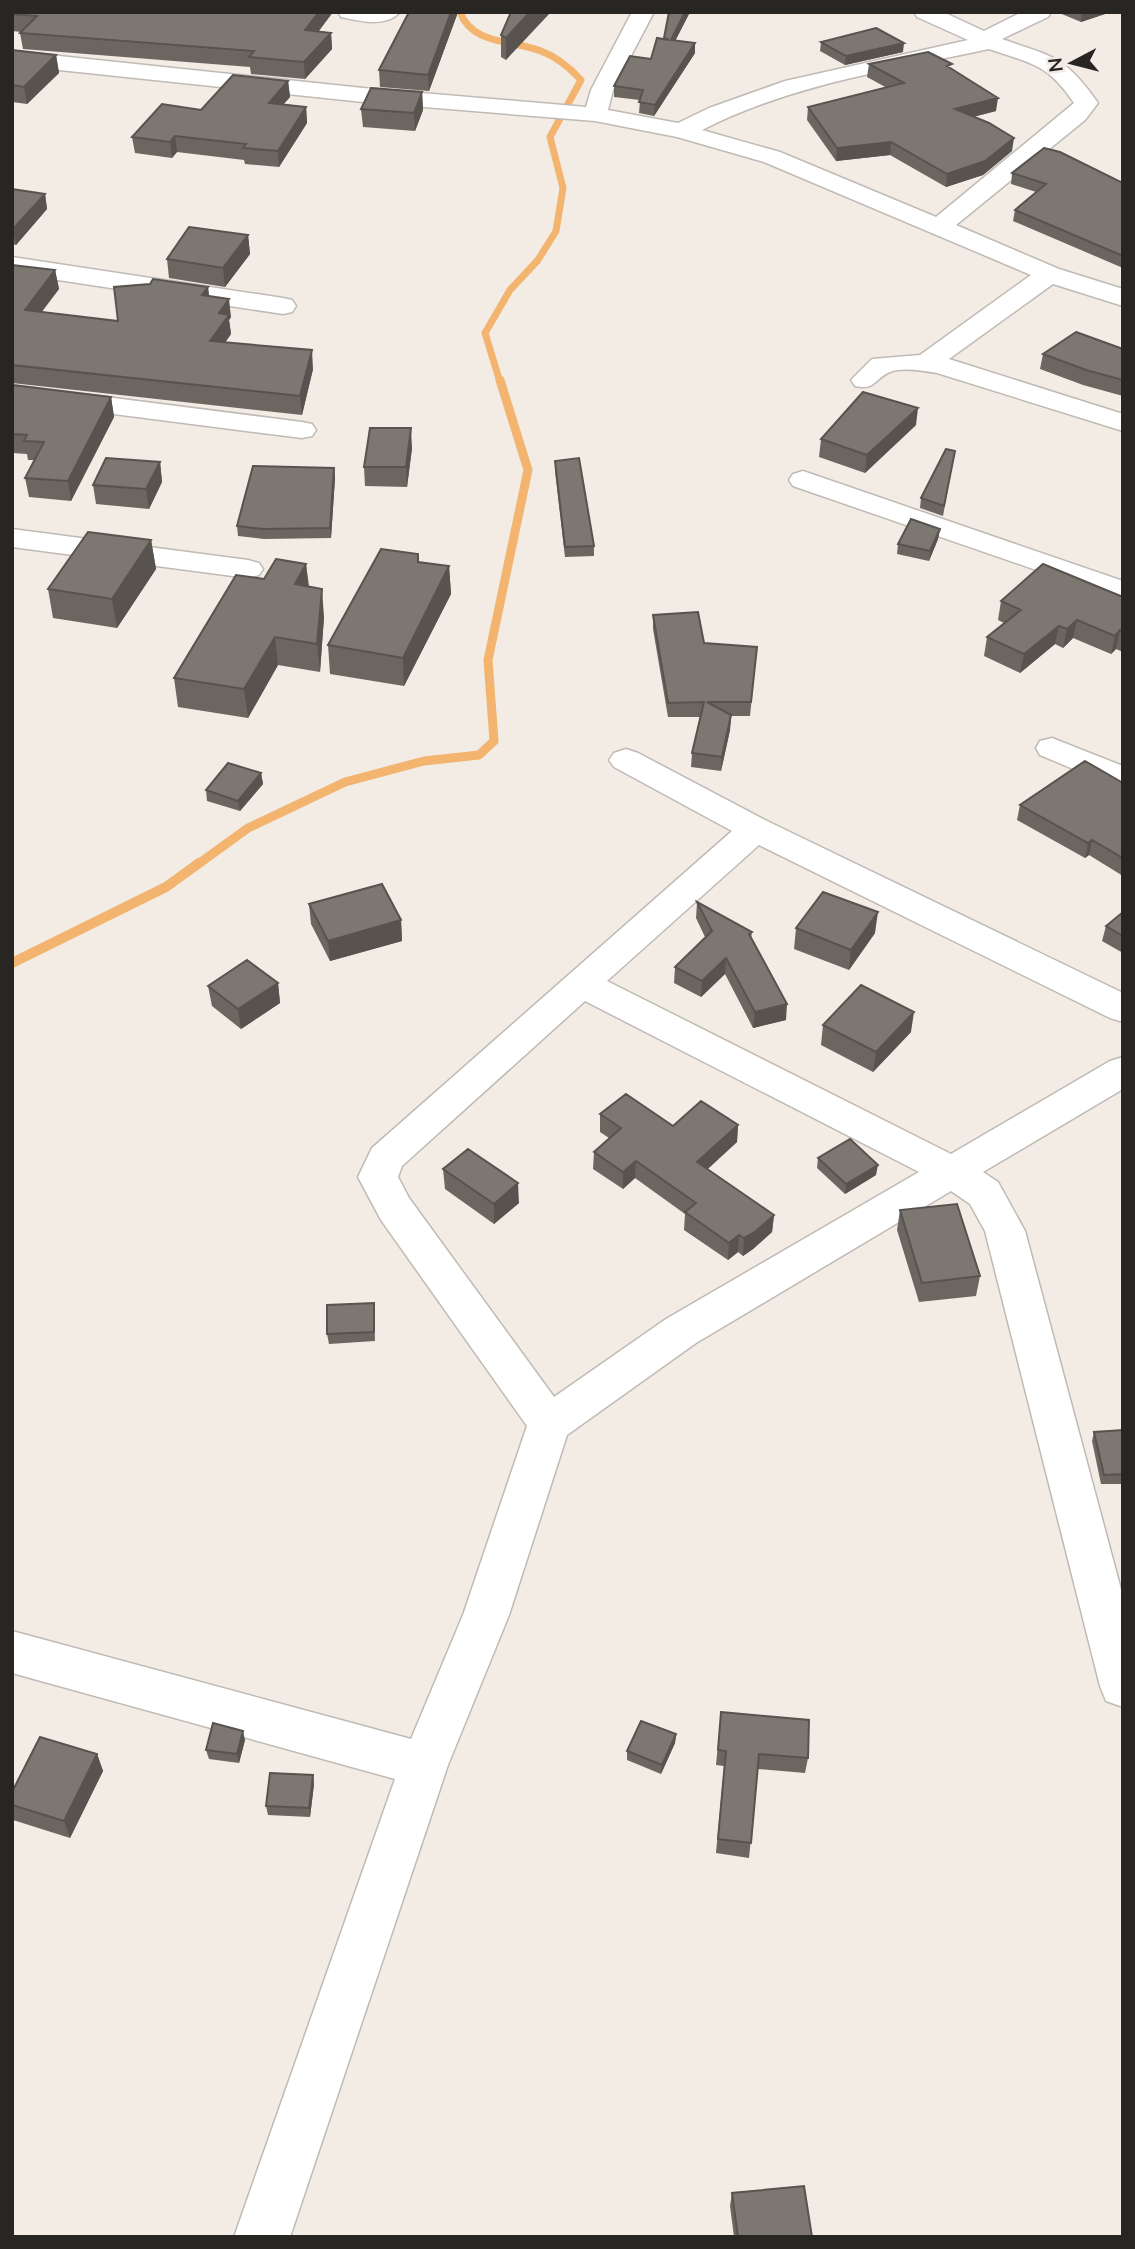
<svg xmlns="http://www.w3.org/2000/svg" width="1135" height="2249" font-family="Mulish,sans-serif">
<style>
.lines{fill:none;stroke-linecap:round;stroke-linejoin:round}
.stream-far2{stroke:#f2b46e;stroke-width:7}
.stream-far1{stroke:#f2b46e;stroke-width:9}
.stream{stroke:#f2b46e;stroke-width:10}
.minor-casing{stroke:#c0bab4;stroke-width:3}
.minor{fill:#fff;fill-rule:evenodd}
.wall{fill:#6c6661}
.shaded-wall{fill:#58534f}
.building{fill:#7d7771;stroke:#58534f;stroke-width:2}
</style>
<rect width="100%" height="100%" fill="#f3ece5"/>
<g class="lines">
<path class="stream-far2" d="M460 12C472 45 513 40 541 51 557 57 570 68 581 80L550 137 563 188 556 231 538 260 510 290 485 333 500 382"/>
<path class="stream-far1" d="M197 865 248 828 345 782 424 761 479 755 494 741 488 660 528 470 500 380"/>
<path class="stream" d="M12 963 166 887 199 863"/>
<g class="minor-casing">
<path id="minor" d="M338 12H400C386 28 359 21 341 17Z
M632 12H654L613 90 608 110 678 123 709 108 785 81 968 40 917 17 914 12H943L984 31 1022 12H1051L1048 17 1002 39C1054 57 1065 56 1098 103L1085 120 956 225 1059 269 1123 289V306L1053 284 949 359 1123 414V431L937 373C923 371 904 367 890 372 875 378 875 391 855 386L851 380 872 359 920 355 1031 275 764 162 677 137 595 121 363 102 12 65V51L363 88 586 107 591 90ZM989 49C1032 64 1047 63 1074 103L936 217 780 152 702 130C792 84 891 70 989 49Z
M12 257 283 298 292 300 296 306 292 312 283 314 12 273Z
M12 385 302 422 312 424 316 430 312 436 302 438 12 401Z
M803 471 1123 581V600L793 486 789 480 793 474Z
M12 529 248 560 259 563 263 569 259 575 248 578 12 547Z
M1052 738 1123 766V790L1040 755 1036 748 1040 741Z
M626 749 638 753 767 821 1123 993V1022L1110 1018 759 845 607 981 951 1154 1110 1061 1123 1057V1089L983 1172 998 1182 1025 1231 1123 1597V1707L1106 1701 1100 1686 985 1231 970 1204 951 1191 696 1343 567 1435 509 1615 448 1765 290 2237H234L395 1779 12 1673V1631L411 1739 463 1615 527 1426 381 1220 358 1177 372 1148 732 831 614 767 609 760 614 753ZM585 1001 919 1172 666 1319 554 1397 409 1198 398 1177 402 1166Z"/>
</g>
<use href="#minor" class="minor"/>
</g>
<path class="wall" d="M12 12H333L319 31 331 33 332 49 305 79 251 74 250 67 23 49 20 33 21 32 12 31Z
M458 12 429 91 380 87 379 70Z
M511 12 506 60 501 57V35Z
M669 12H690L675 41 695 43V53L654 116 639 113 640 100 614 97V86L651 59 664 39Z
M1057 12H1111L1081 22Z
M821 42 903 52 845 65 820 51Z
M12 50 56 55 59 73 27 104 12 102Z
M869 64 952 69 996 111 973 117 1012 151 983 175 946 187 890 155 836 161 807 120 808 107 887 88 867 77Z
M288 81 290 97 283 104 306 107 307 123 279 167 245 164 244 160 177 152 172 158 135 153 132 137Z
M422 92 423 110 415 131 363 127 361 109Z
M1012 173 1123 183V268L1013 221 1015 210 1036 192 1011 184Z
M12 189 45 194 47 209 16 245 12 244Z
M248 235 250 254 225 287 169 278 167 259Z
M12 265 55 270 59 289 41 312 118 321 208 287 209 296 231 317 229 320 231 334 225 343 313 369 302 415 12 383Z
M1123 349V396L1083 385 1040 369 1043 354Z
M12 385 111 397 114 417 71 501 29 497 25 478 34 460H28L27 454 12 453Z
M916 425 865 473 819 457 821 439Z
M412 448 407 487 365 486 364 467Z
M555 461 594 546V556L565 557 555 471Z
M953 461 943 516 920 508 921 498Z
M160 462 162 482 149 509 96 504 93 485Z
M334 468 335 478 331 538 264 539 238 536 237 526Z
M940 529 938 539 929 561 897 554 898 544Z
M151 540 156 569 117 628 53 618 48 589Z
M418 554V563L449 566 451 594 404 686 330 674 328 645Z
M306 564 309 586 324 617 320 672 278 665 248 718 178 707 174 678 264 579Z
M1123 597V652L1116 649 1111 654 1073 638 1063 648 1055 644 1020 673 984 656 987 637 1004 623 998 620 1001 601Z
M653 615 704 643 757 647 750 716H731L730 730 721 771 691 767 692 753 700 717H668L653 629Z
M261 773 263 784 240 811 207 801 206 790Z
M1123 783V876L1089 855 1085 858 1017 820 1020 805Z
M697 902 752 932 751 938 786 1020 753 1028 725 974 701 997 674 983 675 967 705 937 696 918Z
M309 904 401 920 402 941 330 961 311 924Z
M1123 912V953L1102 941 1106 926Z
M796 928 875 933 849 970 794 949Z
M278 983 280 1003 241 1029 212 1006 208 986Z
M823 1025 911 1032 873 1072 821 1045Z
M600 1114 673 1126 738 1125 737 1142 707 1169 774 1215 772 1232 753 1249 743 1256 738 1252 728 1260 684 1230 685 1214 635 1178 623 1189 593 1169 594 1152 609 1138 600 1132Z
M818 1158 876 1175 845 1194 817 1168Z
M443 1169 519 1203 494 1224 445 1189Z
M900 1210 980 1276 976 1296 919 1302 897 1230Z
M374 1303 375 1341 329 1344 327 1334Z
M1123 1430V1484H1101L1092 1441 1094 1432Z
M721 1712 808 1758 805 1773 758 1769 749 1858 716 1853 724 1766 716 1765Z
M676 1734 675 1743 661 1774 627 1760V1751Z
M245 1740 239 1763 209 1759 206 1750Z
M97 1754 103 1771 70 1838 13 1820 12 1792Z
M313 1775 314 1784 310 1817 268 1815 266 1806Z
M732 2193 812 2237H734L730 2206Z"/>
<path class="shaded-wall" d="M319 12H333L307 46 305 30Z
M451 12H458L429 91 428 75Z
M530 12H551L506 60V38Z
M685 12H690L670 51 671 40Z
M1085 12H1111L1081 22 1082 13Z
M331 33 332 49 305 79 304 62Z
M695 43V53L654 116 655 105Z
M904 43 903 52 845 65 846 56Z
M56 55 59 73 27 104 24 87Z
M288 81 290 97 271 119 269 103Z
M422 92 423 110 415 131 414 113Z
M998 98 996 111 953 122 955 109Z
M306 107 307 123 279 167 278 151Z
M175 136 177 152 172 158 170 142Z
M1014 138 1012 151 983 175 946 187 947 174Z
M891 142 890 155 836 161 837 148Z
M45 194 47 209 16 245 13 229Z
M248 235 250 254 225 287 223 268Z
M55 270 59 289 29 329 25 310Z
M208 287 210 306 202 295Z
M229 299 231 317 229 320 231 334 212 360 210 341 219 313Z
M312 350 313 369 302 415 300 396Z
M111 397 114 417 71 501 68 481Z
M918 408 916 425 865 473 867 455Z
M411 428 412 448 407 487 406 467Z
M160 462 162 482 149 509 146 489Z
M334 468 335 478 331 538 330 528Z
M940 529 938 539 929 561 930 551Z
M151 540 156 569 117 628 112 599Z
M306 564 309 593 295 584Z
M449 566 451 594 404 686 403 658Z
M322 589 324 617 320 672 317 644Z
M1077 620 1073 638 1063 648 1067 629Z
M1059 626 1055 644 1020 673 1024 654Z
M1120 630 1116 649 1111 654 1115 636Z
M275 637 278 665 248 718 244 689Z
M731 715 730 730 721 771 722 757Z
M261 773 263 784 240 811 238 801Z
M1092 840 1089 855 1085 858 1088 843Z
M878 912 875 933 849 970 851 950Z
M401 920 402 941 330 961 328 941Z
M726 958 725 974 701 997 702 981Z
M278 983 280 1003 241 1029 238 1009Z
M787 1004 786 1020 753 1028 755 1012Z
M914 1012 911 1032 873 1072 876 1052Z
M738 1125 737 1142 696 1180 697 1162Z
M636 1161 635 1178 623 1189V1172Z
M878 1165 876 1175 845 1194 846 1184Z
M518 1183 519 1203 494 1224V1204Z
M774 1215 772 1232 753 1249 743 1256 744 1238Z
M739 1235 738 1252 728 1260 729 1243Z
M243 1731 245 1740 239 1763 237 1754Z
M676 1734 675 1743 661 1774 662 1765Z
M97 1754 103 1771 70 1838 64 1821Z
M313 1775 314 1784 310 1817 309 1808Z"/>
<path class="building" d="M12 12H319L305 30 331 33 304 62 249 57 254 51 20 33 37 16 12 14Z
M409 12H451L428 75 379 70Z
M511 12H530L506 38 501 35Z
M669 12H685L671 40 695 43 655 105 639 102 643 90 614 86 630 56 651 59 657 38 669 40 664 38Z
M876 28 904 43 846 56 821 42Z
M12 50 56 55 24 87 12 85Z
M928 52 952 64 947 66 998 98 955 109 989 123 1014 138 985 161 947 174 891 142 837 148 808 107 904 83 869 64Z
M233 75 288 81 269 103 306 107 278 151 243 148 246 144 175 136 170 142 132 137 162 104 201 110Z
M371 88 422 92 414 113 361 109Z
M1044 148 1060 152 1123 183V256L1015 210 1046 184 1012 173Z
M12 189 45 194 13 229H12Z
M189 227 248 235 223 268 167 259Z
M12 265 55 270 25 310 118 321 114 287 150 284 153 279 208 287 202 295 229 299 219 313 229 315 210 341 312 350 300 396 12 365Z
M1076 332 1123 349V380L1086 370 1043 354Z
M12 385 111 397 68 481 25 478 44 442 24 441 27 435 12 434Z
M863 392 918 408 867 455 821 439Z
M370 428H411L406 467H364Z
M946 449 955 451 944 506 921 498Z
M106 458 160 462 146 489 93 485Z
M579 458 594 546 565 547 555 461Z
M253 466 334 468 330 528 263 529 237 526Z
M911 519 940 529 930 551 898 544Z
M88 532 151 540 112 599 48 589Z
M381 549 418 554V562L449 566 403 658 328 645Z
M276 559 306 564 295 584 322 589 317 644 275 637 244 689 174 678 236 575 264 579Z
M1043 564 1123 597V631L1120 630 1115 636 1077 620 1067 629 1059 626 1024 654 987 637 1021 610 1001 601Z
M698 612 704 643 757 647 751 702H707L731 715 722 757 692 753 704 702 668 703 653 615Z
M1085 761 1123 783V858L1092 840 1088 843 1020 805Z
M228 763 261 773 238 801 206 790Z
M382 884 401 920 328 941 309 904Z
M823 892 878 912 851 950 796 928Z
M697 902 752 932 749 934 787 1004 755 1012 726 958 702 981 675 967 712 931Z
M1123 912V936L1106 926Z
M247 960 278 983 238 1009 208 986Z
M861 985 914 1012 876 1052 823 1025Z
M626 1094 673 1126 701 1101 738 1125 697 1162 774 1215 755 1232 744 1238 739 1235 729 1243 685 1212 696 1203 636 1161 623 1172 594 1152 621 1128 600 1114Z
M850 1139 878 1165 846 1184 818 1158Z
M468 1149 518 1183 494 1204 443 1169Z
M957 1204 980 1276 922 1283 900 1210Z
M374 1303V1332L327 1334V1305Z
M1123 1430V1474L1104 1475 1094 1432Z
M721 1712 809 1720 808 1758 759 1754 751 1843 718 1839 726 1751 718 1750Z
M641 1721 676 1734 662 1765 627 1751Z
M213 1723 243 1731 237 1754 206 1750Z
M40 1737 97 1754 64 1821 12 1805V1792Z
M270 1773 313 1775 309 1808 266 1806Z
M804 2186 812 2237H738L732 2193Z"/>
<rect width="1135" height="2249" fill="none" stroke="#282623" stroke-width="28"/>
<g transform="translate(1072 63) rotate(263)" stroke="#f3ece5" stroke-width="5" paint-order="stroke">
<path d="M0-5L12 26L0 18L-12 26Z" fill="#282623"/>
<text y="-10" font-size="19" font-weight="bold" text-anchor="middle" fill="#282623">N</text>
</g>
</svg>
